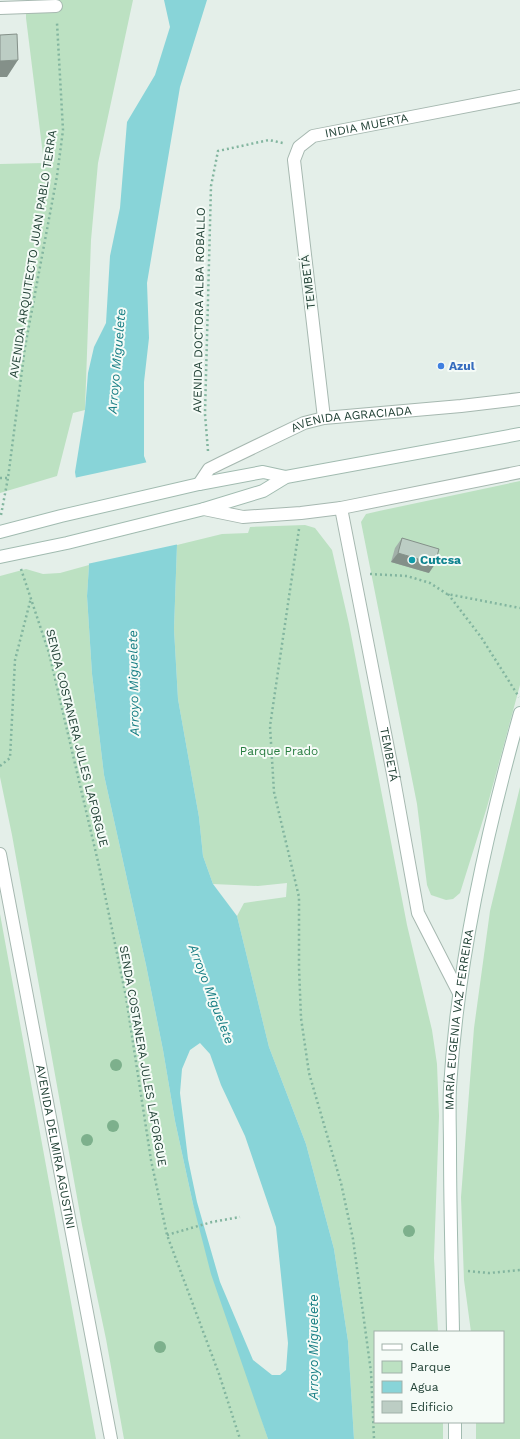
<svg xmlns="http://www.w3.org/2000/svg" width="520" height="1439" font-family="'Work Sans',sans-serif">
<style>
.green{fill:#bce1c2}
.water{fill:#88d4d8;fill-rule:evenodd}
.pier{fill:#e4efe9}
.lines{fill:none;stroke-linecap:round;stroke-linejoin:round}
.street-casing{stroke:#a6b8b0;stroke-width:14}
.secondary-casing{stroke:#a1bbb0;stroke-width:14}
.path{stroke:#82b59f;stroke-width:2.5;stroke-dasharray:2 3;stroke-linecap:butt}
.street{stroke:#fff;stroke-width:12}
.secondary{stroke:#fff;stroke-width:12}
.tree{fill:#7db08c}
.wall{fill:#a2b0a9}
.shaded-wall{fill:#849089}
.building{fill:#bccdc4;stroke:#849089}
.shop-dot{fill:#3f7fe0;stroke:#f5fbf7;stroke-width:1.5}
.culture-dot{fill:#0f9aa8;stroke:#f5fbf7;stroke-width:1.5}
.labels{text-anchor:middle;stroke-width:4;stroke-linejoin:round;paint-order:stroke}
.street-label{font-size:12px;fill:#224236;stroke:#f5fbf7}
.shop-label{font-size:12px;font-weight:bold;fill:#366cbe;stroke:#f5fbf7;text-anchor:start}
.culture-label{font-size:12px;font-weight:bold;fill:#0d838f;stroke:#f5fbf7;text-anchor:start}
.park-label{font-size:12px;fill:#287d40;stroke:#f5fbf7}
.water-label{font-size:13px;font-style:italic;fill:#167e84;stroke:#f5fbf7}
</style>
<rect width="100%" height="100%" fill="#e4efe9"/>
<path class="green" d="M26 0H133L98 163 91 240 85 410 73 413 57 476 0 493V164L44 163 26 18Z
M520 481V685L487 807 460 893 453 899 446 900 431 895 427 885 417 804 361 522 366 514 379 511Z
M305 525 315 528 332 550 349 624 407 925 432 1030 437 1064 439 1116 434 1258 438 1332H375V1422H443V1439H354L348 1341 334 1249 306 1144 269 1047 237 916 244 903 286 897 287 883 258 886 213 884 203 856 199 817 178 699 174 629 177 545 222 534 248 533 250 527Z
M89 565 87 596 92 674 104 775 146 965 163 1050 175 1121 193 1204 268 1439H124L106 1339 82 1225 12 835 0 777V576L26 569 43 574 60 573Z
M520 787V1439H476V1422H503V1332H471L464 1280 461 1197 474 1028 490 911Z
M0 914 96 1439H0Z"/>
<path class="water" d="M164 0H207L180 87 147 283 149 338 144 382V456L177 545 174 629 178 699 199 817 203 856 213 884 237 916 269 1047 306 1144 334 1249 348 1341 354 1439H268L211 1274 193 1204 175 1121 163 1050 146 965 104 775 92 674 87 596 89 565 75 472 85 410 88 373 94 347 106 323 110 256 120 208 127 122 155 75 170 27ZM200 1043 210 1054 221 1085 245 1136 276 1227 288 1343 286 1370 280 1375H272L253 1360 220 1282 197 1202 188 1159 180 1093 182 1069 190 1050Z"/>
<path class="pier" d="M148 462 179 544 87 564 74 478Z"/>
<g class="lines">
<g class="street-casing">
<g id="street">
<path d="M0 8 56 6"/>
<path id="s1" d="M324 418 294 160 299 147 313 136 520 96"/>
<path id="s2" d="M199 484 209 469 221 463 304 423 324 418 461 406 520 399"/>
<path id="s3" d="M341 508 393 774 418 913 459 993"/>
<path d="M204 509 243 517 301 513 341 508 520 472"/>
<path id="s4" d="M0 854 111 1439"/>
</g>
</g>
<g class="secondary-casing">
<g id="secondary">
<path d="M0 532 61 516 199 484 263 472 286 477"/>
<path d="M0 557 67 543 204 509 263 491 286 477 520 434"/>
<path id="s5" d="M453 1332C452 1271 450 1210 450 1149 450 1129 449 1107 450 1087 458 960 486 835 520 713"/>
<path d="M455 1422V1439"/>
</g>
</g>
<path class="path" d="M208 451 205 414 211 186 218 151 269 140 283 143
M0 478H8L25 347 57 176 63 130 57 23
M1 515 8 478
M299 529 270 726 274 792 299 897V968L301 1018 309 1073 341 1183 353 1239 371 1372 374 1439
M21 569 49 653 99 866 126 997 151 1160 167 1235 219 1374 240 1439
M370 574 407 576 430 583 447 594 520 608
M448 594 481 637 519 697
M0 766 10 758 15 660 31 598
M167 1235 212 1222 240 1217
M468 1271 489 1273 520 1270"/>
<use href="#street" class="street"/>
<use href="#secondary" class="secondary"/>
</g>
<g class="tree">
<circle cx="116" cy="1065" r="6"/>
<circle cx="113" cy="1126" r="6"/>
<circle cx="87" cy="1140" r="6"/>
<circle cx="409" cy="1231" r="6"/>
<circle cx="160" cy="1347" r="6"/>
</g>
<path class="wall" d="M402 538 429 573 391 562 395 548Z"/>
<path class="shaded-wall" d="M18 60 7 77H0V61Z
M398 553 435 564 429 573 391 562Z"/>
<path class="building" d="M17 34 18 60 0 61V35Z
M402 538 439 549 435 564 398 553Z"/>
<circle class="shop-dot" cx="441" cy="366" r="4"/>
<circle class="culture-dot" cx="412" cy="560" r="4"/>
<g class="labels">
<g class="street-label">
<text dy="4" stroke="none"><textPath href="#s1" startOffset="346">INDIA MUERTA</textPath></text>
<text transform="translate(33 254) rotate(-81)" y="4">AVENIDA ARQUITECTO JUAN PABLO TERRA</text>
<text transform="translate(308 282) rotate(-97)" y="4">TEMBETÁ</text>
<text transform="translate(199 310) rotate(-89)" y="4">AVENIDA DOCTORA ALBA ROBALLO</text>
<text dy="4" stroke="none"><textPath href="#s2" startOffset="171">AVENIDA AGRACIADA</textPath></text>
<text transform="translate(77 738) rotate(76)" y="4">SENDA COSTANERA JULES LAFORGUE</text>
<text dy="4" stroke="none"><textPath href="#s3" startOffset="251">TEMBETÁ</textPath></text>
<text dy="4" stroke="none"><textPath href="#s5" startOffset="313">MARÍA EUGENIA VAZ FERREIRA</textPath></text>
<text transform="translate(143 1056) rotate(80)" y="4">SENDA COSTANERA JULES LAFORGUE</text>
<text dy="4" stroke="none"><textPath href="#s4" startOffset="298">AVENIDA DELMIRA AGUSTINI</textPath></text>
</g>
<g class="shop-label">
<text x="449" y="370">Azul</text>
</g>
<g class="culture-label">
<text x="420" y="564">Cutcsa</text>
</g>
<g class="park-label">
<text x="279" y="755">Parque Prado</text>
</g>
<g class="water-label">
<text transform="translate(116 361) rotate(-85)" y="5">Arroyo Miguelete</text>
<text transform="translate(133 683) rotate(-91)" y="5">Arroyo Miguelete</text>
<text transform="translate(212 994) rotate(69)" y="5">Arroyo Miguelete</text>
<text transform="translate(313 1347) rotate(-90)" y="5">Arroyo Miguelete</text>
</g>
</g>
<rect x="374" y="1331" width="130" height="92" fill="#f5fbf7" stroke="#a1b1aa"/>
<rect x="382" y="1344" width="20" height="6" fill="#ffffff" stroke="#a1b1aa"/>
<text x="410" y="1351" font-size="12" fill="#224236">Calle</text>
<rect x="382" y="1361" width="20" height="12" fill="#bce1c2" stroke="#a1b1aa"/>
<text x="410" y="1371" font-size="12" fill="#224236">Parque</text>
<rect x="382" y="1381" width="20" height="12" fill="#88d4d8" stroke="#a1b1aa"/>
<text x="410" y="1391" font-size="12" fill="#224236">Agua</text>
<rect x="382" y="1401" width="20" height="12" fill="#bccdc4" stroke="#a1b1aa"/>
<text x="410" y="1411" font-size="12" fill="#224236">Edificio</text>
</svg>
